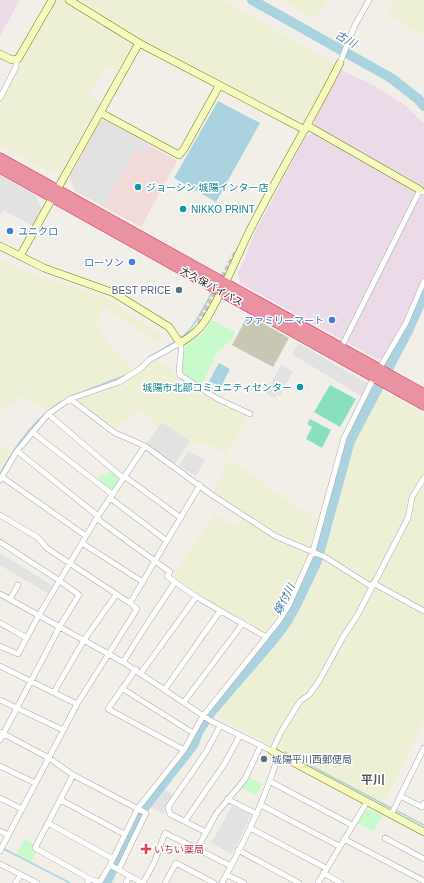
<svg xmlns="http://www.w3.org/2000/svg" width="424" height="883" font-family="Arial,'Noto Sans JP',sans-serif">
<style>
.commercial{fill:#f2dad9}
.industrial{fill:#ebdbe8}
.construction{fill:#c7c7b4}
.farmland{fill:#eef0d5}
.park{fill:#c8facc}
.pitch{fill:#88e0be}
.parking{fill:#e2e2e2}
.water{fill:#aad3df}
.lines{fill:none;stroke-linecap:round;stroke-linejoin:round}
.stream{stroke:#aad3df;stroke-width:1.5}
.river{stroke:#aad3df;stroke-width:10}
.street-tunnel{stroke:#c8c6c1;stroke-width:5;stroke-dasharray:5 2.5;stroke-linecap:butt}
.street-casing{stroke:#a9a9a9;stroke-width:6}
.secondary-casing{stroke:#707d05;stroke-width:8}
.highway-casing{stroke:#dc2a67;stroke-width:11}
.street{stroke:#fff;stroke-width:5}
.secondary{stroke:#f7fabf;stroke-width:7}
.highway{stroke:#e892a2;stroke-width:10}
.culture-dot{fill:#0f9aa8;stroke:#fff;stroke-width:1.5}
.shop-dot{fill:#3f7fe0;stroke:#fff;stroke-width:1.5}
.service-dot{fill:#5c6f8a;stroke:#fff;stroke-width:1.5}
.health-dot{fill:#e0444e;stroke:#fff;stroke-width:1.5}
.labels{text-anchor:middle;stroke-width:3;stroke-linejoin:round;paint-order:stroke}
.culture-label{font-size:10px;fill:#0d838f;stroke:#fff;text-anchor:start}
.shop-label{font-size:10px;fill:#366cbe;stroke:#fff;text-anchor:end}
.street-label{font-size:10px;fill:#222;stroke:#fff}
.service-label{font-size:10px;fill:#4e5e75;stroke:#fff;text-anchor:end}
.health-label{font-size:10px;fill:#be3a42;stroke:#fff;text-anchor:start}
.water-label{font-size:11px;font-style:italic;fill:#4a7aab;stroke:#fff}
.quarter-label{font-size:12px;font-weight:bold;fill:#555;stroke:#fff}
</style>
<rect width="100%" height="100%" fill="#f2efe9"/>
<path class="commercial" d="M105 120 177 161 141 227 75 191 70 177 100 121Z"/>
<path class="industrial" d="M0 0H20L0 36Z
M341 70 375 86 406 106 424 124V187L316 128 314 121Z
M313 133 363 160 424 196V277L407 314 383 358 377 359 240 283 238 272 244 261 253 236 306 136Z"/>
<path class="construction" d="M248 315 289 338 273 367 232 345Z"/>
<path class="farmland" d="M56 0H63L130 43 131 47 118 71 107 65 89 95 100 102 61 172H50L0 145V100Z
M76 0H223L335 64 305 123 184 64Z
M282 0H327L316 19Z
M388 0H424V36L387 15 393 4Z
M0 257 14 267 29 273 107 298 162 335 156 343 104 306 96 326 136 375 154 359 174 372 176 378 190 387 245 416 246 419 227 455 205 442 196 445 162 421 158 427 138 410 113 430 69 396 47 410 20 396 11 406 2 408 0 412Z
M381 390 424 414V720L384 804 216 716 245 677 293 620 322 559 355 438Z
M0 447 12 451 0 473Z
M230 459 295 506 318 519 308 554 298 578 285 605 265 632 222 609 173 576 215 514 236 527 245 514 213 492Z"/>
<path class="park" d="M212 320 235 332 232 339 217 352 201 387 185 377 182 372 185 344 202 334Z
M110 471 119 478 112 490 98 480 102 474 106 476Z
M248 777 262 784 256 795 240 787Z
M369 809 382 816 373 831 357 823 365 812Z
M24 839 35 844 32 849 37 851 31 862 16 855Z"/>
<path class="pitch" d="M330 385 356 399 340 427 314 412Z
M310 419 331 430 322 448 306 439 312 427 307 424Z"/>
<path class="parking" d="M105 121 150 145 144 155 135 150 104 206 77 191 71 176 101 122Z
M0 175 36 196 42 210 33 226 3 210 0 216Z
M298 343 367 383 361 396 292 354Z
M281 365 293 371 280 396 277 394 275 398 266 393Z
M162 422 190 441 175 464 146 444Z
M188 451 205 460 196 476 179 466Z
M0 553 53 586 49 594 0 565Z
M165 790 173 795 166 806 164 814 150 807Z
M232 806 251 815 232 854 211 843Z"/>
<path class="water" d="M218 101 260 123 216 202 174 178Z
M219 363 230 369 221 387 209 381Z"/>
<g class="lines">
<path class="stream" d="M181 338C195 327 202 310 211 294
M148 358 173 343
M70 397 126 375
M0 474C15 446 34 419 61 402
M285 752 391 808
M397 811 424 825
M4 849 70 883"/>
<path class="river" d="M252 0 391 78 418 99 424 106
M106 883 140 813 194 744 198 732 212 711 274 639 286 623 297 603 317 561 350 441 408 331 424 294"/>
<path class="street-tunnel" d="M197 331 201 318 235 254 239 249"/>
<g class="street-casing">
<path id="street" d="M340 63 354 27 369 0
M0 98 16 67V60
M341 348 420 190 424 192
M379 369 406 323 424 281
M70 399 115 433 145 446 212 495 275 536 325 557 372 587
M48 414 123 478
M32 432 112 494
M17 451 98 516 100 521 170 572 167 576C198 600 232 617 266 637
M124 476 181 518
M2 477 86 536
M0 480 17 451 48 414 70 399 119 382 140 369 149 360 180 343C184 353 177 364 180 375L216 398 250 414
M110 498 167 541
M0 515 37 537 48 549 130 603 200 485
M0 542 60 581 79 595 60 626 0 740
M82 543 143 582
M373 583 424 611
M0 594 123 662 211 721 272 751 281 732 300 701 309 695 319 681 343 637 357 616 408 518 412 497 424 478
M10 599 18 585
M0 623 27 638
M0 646 18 654 39 615 98 516 145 446
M123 662 149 621 175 582
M0 666 77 704
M136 669 108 709 184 750
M141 673 196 597
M123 689 193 733
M165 689 220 611
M54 692 84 640 116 595
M0 700 63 730
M184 702 243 623
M0 732 49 758 73 775 146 813 119 869
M0 766 35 783
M73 775 35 848 90 879
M271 782 352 825
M400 796 422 807 424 803
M0 798 22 809
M227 799 257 814
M61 800 124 834
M261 805 339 846
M391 815 424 748
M185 821 225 763 240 735
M48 823 113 859
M250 828 326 868
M0 831 8 835
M206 832 170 814 168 807 206 752 220 726
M385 838 424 859
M344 839 424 881
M197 849 216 814 245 779 261 745
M238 850 299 883
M0 851 77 704 137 609 130 603
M0 864 37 883
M110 865 142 883
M323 873 341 883
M227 875 244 883
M15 883 21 875
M87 883 90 879 100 882 110 865 138 808 184 750 203 716 279 621 289 605 313 551 344 438 374 377
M126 883 130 876
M143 883 154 863 165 833 231 866
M165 883 176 863 214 883
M222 883C244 842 265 800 278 756
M318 883 367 802"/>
</g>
<g class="secondary-casing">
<path id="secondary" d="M69 0 139 43 305 130
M0 54 12 60 18 59 52 0
M101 113 179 155 184 149 219 86
M308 126 420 190
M0 246 44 268 114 293 169 327 180 343C190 337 199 331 205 321 222 294 234 263 248 234 277 176 311 121 340 63
M20 256 139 43
M272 751 424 832"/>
</g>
<g class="highway-casing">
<path id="highway" d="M0 158 424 394
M0 168 424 405"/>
</g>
<use href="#street" class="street"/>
<use href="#secondary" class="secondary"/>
<use href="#highway" class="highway"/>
</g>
<g class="culture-dot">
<circle cx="138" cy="187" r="4"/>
<circle cx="183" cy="209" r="4"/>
<circle cx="300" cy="387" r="4"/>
</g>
<g class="shop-dot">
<circle cx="10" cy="231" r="4"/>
<circle cx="132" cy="262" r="4"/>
<circle cx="332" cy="320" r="4"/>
</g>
<g class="service-dot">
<circle cx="179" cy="290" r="4"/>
<circle cx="264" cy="759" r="4"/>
</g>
<path class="health-dot" d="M144 843h4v4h4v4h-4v4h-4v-4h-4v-4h4z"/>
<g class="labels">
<g class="culture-label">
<text x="146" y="191">ジョーシン 城陽インター店</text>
<text x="191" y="213">NIKKO PRINT</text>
<text x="292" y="391" text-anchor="end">城陽市北部コミュニティセンター</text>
</g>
<g class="shop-label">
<text x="18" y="235" text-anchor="start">ユニクロ</text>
<text x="124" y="266">ローソン</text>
<text x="324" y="324">ファミリーマート</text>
</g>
<g class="street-label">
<text transform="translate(212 286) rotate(29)" y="4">大久保バイパス</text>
</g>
<g class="service-label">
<text x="171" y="294">BEST PRICE</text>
<text x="272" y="763" text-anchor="start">城陽平川西郵便局</text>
</g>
<g class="health-label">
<text x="154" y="853">いちい薬局</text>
</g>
<g class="water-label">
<text transform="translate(346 39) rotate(29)" y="4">古川</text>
<text transform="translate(284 599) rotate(-63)" y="4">嫁付川</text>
</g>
<g class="quarter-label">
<text x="373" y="784">平川</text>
</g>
</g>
</svg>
